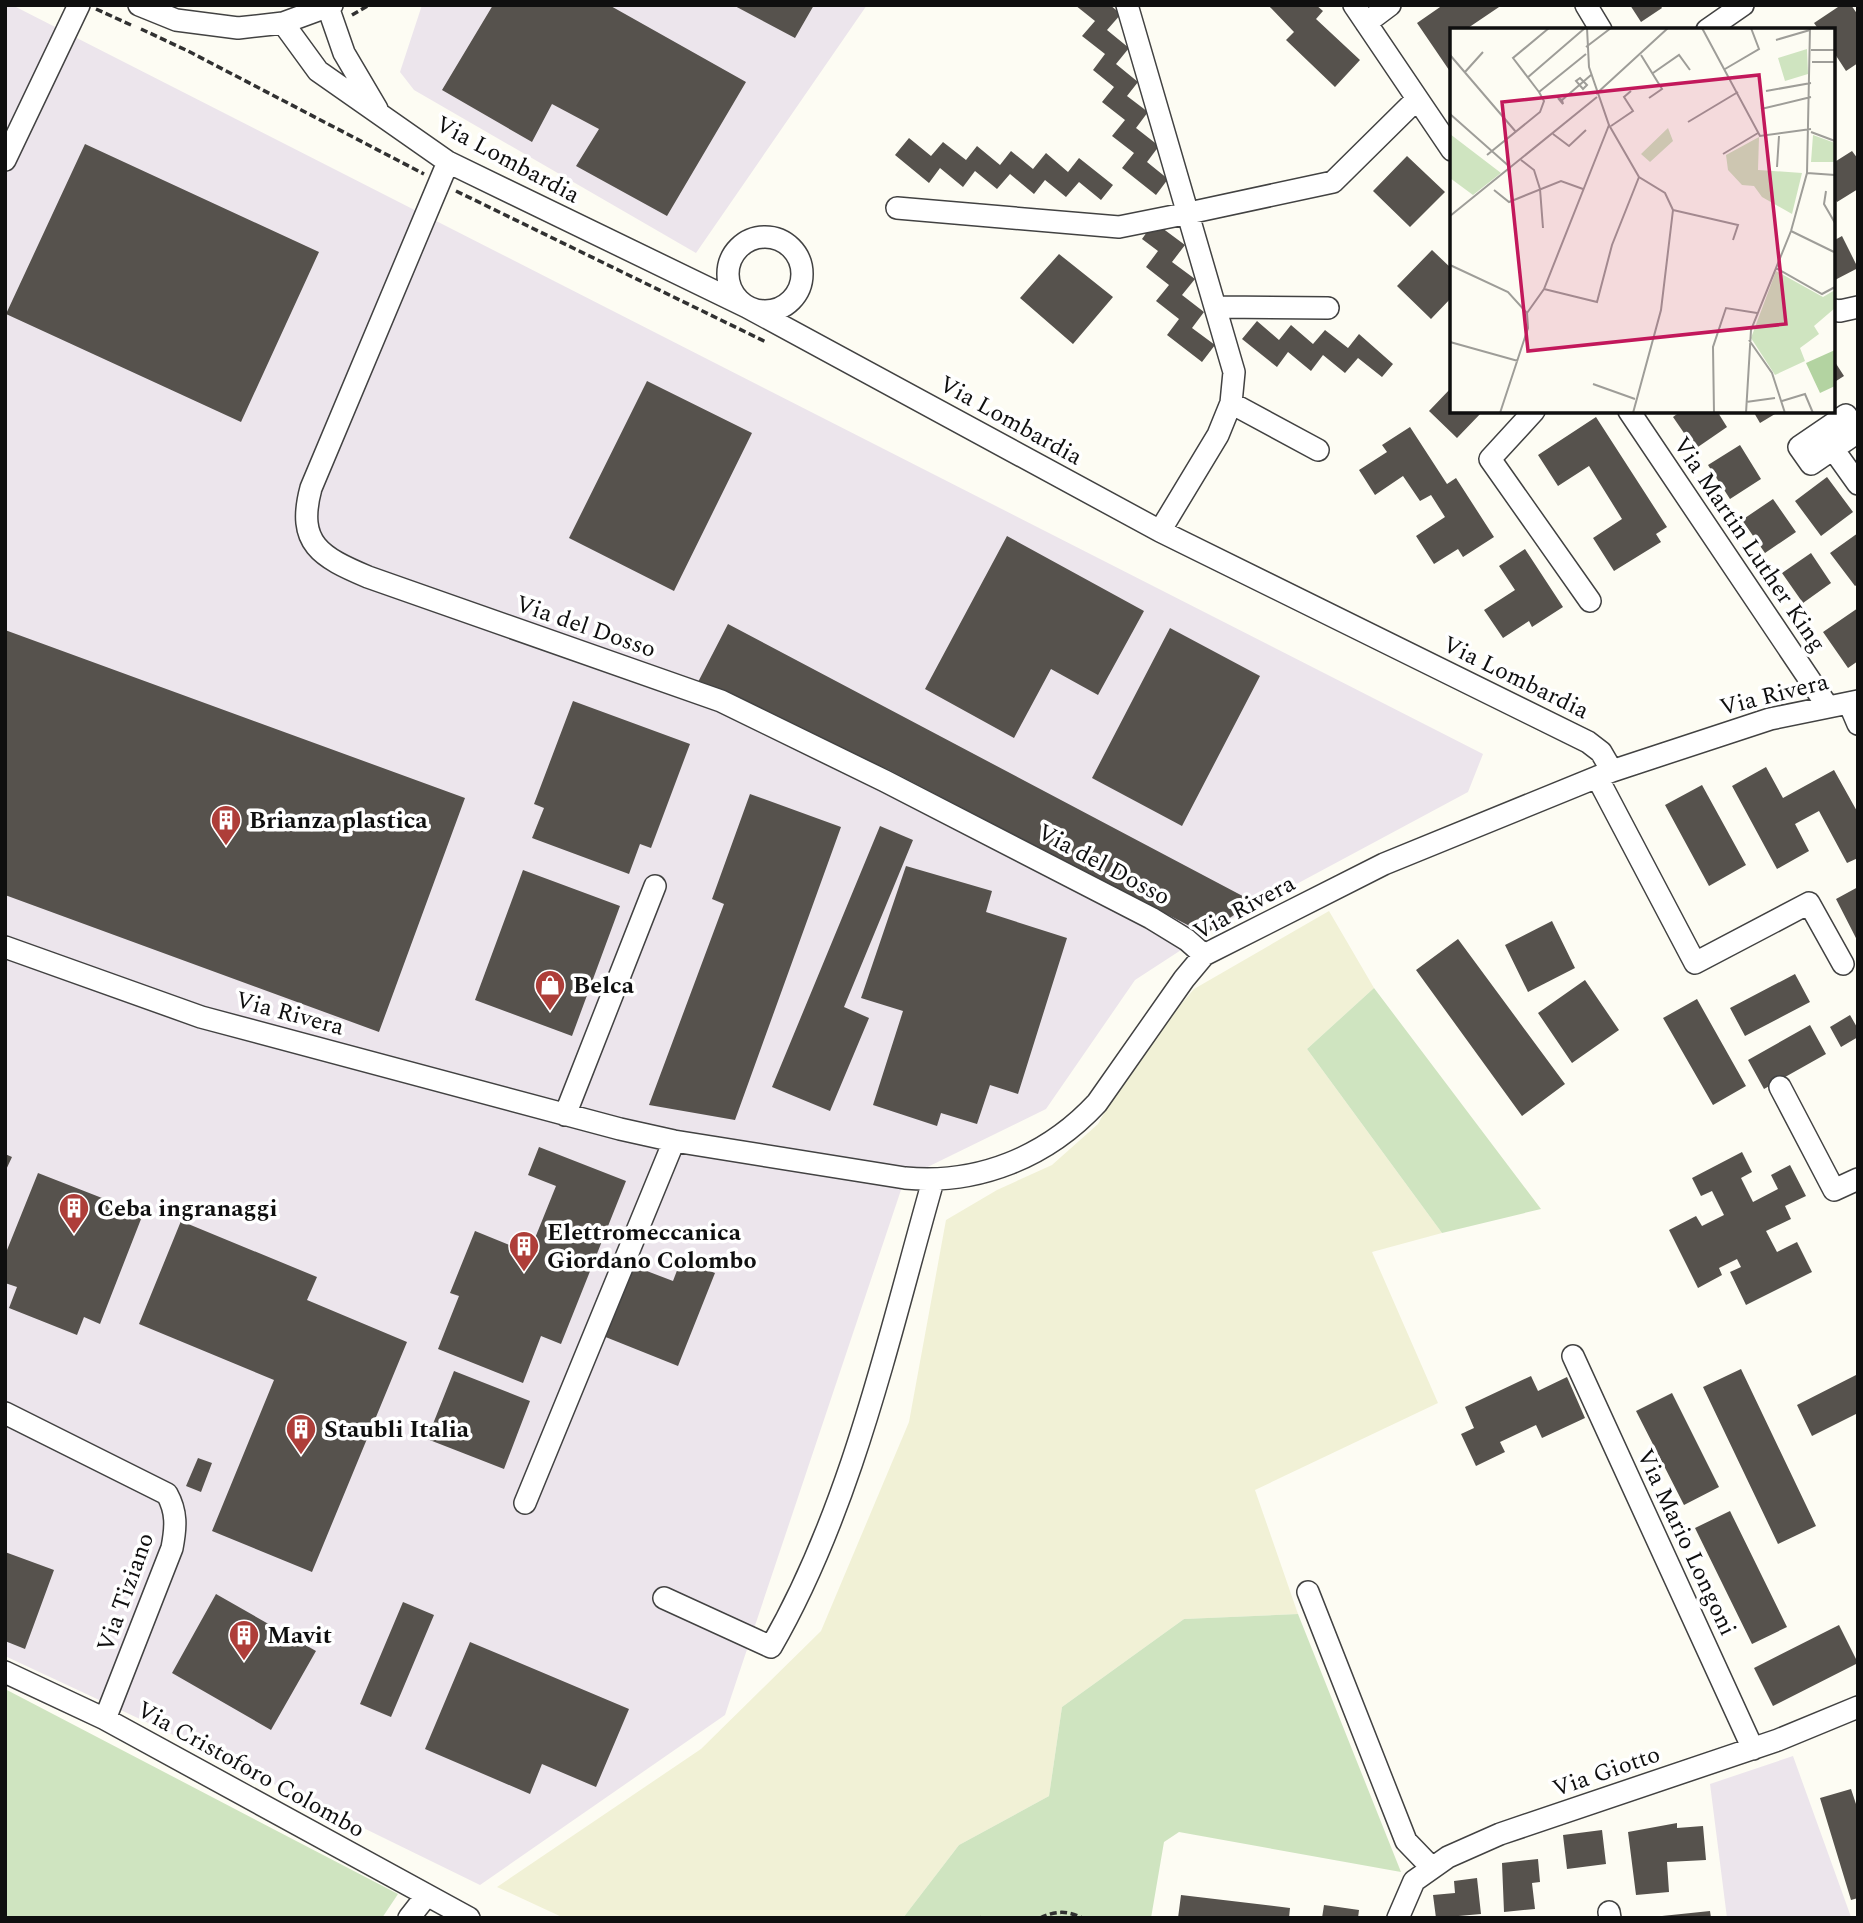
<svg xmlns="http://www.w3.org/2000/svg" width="1863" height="1923" font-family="Spectral,serif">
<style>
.industrial{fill:#ece5ec}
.farmland{fill:#f1f1d6}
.green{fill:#cfe4c0}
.building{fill:#56524d}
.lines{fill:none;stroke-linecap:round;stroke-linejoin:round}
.minor-casing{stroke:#424242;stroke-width:24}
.path{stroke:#313131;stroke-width:3.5;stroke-dasharray:7 3.5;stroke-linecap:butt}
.minor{stroke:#fff;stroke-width:21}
.labels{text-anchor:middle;stroke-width:7;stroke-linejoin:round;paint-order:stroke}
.street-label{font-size:24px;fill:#0f0f0f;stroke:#fff}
.poi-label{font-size:24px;font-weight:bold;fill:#0f0f0f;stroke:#fff;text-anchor:start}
.inset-road{fill:none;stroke:#9e9d98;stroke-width:2}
.view{fill:#c2185b;fill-opacity:0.15;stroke:#c2185b;stroke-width:3.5}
.inset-edge{fill:none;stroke:#0f0f0f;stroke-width:3.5}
</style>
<rect width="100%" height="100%" fill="#fdfcf3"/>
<path class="industrial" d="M5 5H12L1483 754 1468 792 1218 926 1135 980 1046 1109 905 1178 725 1715 480 1885 157 1727 5 1656Z
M422 5H867L696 253 414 90 400 72Z
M1793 1756 1851 1917 1858 1918H1727L1710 1784Z"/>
<path class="farmland" d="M1329 911 1374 988 1307 1049 1442 1233 1372 1252 1438 1403 1255 1490 1298 1614 1184 1619 1062 1707 1049 1796 959 1845 903 1918H564L497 1887 701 1749 821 1631 909 1422 946 1220 997 1190 1052 1165 1098 1124 1133 1060 1194 989Z"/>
<path class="green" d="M1374 988 1541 1209 1442 1233 1307 1049Z
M1298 1614 1401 1872 1179 1832 1164 1842 1151 1918H903L959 1845 1049 1796 1062 1707 1184 1619Z
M5 1689 398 1894 382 1918H5Z"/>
<path class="building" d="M493 5H609L746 82 667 216 576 166 599 129 552 104 532 142 442 90Z
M733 5H814L795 38Z
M1075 5H1110L1121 14 1107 30 1129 48 1116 64 1138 82 1127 96 1148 112 1136 128 1159 146 1147 162 1168 179 1156 195 1122 168 1134 153 1112 136 1125 120 1102 102 1114 87 1093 70 1105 54 1082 36 1095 21Z
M1268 5H1316L1323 11 1316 19 1360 60 1335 87 1286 40 1294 32Z
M1443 5H1502L1465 30H1452V68L1449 70 1417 23Z
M1630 5H1660L1662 8 1641 22Z
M1841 5H1851L1858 15V63L1846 71 1833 51V30H1819L1814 23Z
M909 138 931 156 943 142 966 160 977 146 1000 165 1011 151 1033 169 1046 153 1068 172 1079 158 1113 185 1101 200 1079 182 1066 197 1045 180 1034 194 1010 174 997 189 975 171 963 187 940 168 929 183 895 155Z
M85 144 319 252 241 422 6 314Z
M1852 151 1858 159V189L1837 202 1833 195V163Z
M1407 156 1445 192 1410 227 1373 191Z
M1154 222 1185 245 1172 262 1195 279 1182 295 1204 312 1192 328 1215 345 1202 362 1167 335 1179 319 1156 301 1169 285 1146 267 1158 251 1142 239Z
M1842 236 1858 268 1833 281V241Z
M1432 250 1452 269V297L1431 319 1397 286Z
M1059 254 1113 297 1073 344 1020 298Z
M1257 321 1279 340 1291 325 1313 344 1325 330 1348 348 1359 334 1393 364 1382 377 1358 358 1345 373 1323 355 1311 371 1288 352 1277 367 1242 339Z
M1833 359 1844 376 1833 383Z
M647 381 752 433 674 591 569 538Z
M1452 387V411H1483L1457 438 1429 411Z
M1681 411H1717L1727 427 1695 449 1673 417Z
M1753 411H1780L1760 423Z
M1596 417 1667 527 1656 534 1661 542 1614 571 1593 538 1622 519 1589 466 1558 486 1538 455Z
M1410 427 1447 484 1456 478 1494 537 1463 557 1458 549 1434 564 1416 536 1445 517 1431 495 1420 501 1403 476 1375 495 1359 470 1387 452 1382 445Z
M1740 445 1761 479 1730 499 1708 465Z
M1827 477 1853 512 1821 536 1795 501Z
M1773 499 1796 532 1765 553 1742 520Z
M1858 533V584L1855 586 1830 553Z
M1007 536 1144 611 1098 695 1051 669 1014 738 925 689Z
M1525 549 1563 607 1532 627 1529 621 1503 638 1484 610 1515 590 1499 566Z
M1811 553 1831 583 1803 603 1782 573Z
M1858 608V661L1848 668 1823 632Z
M728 624 1254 902 1205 934 889 770 697 684Z
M1170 628 1260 676 1182 826 1092 778Z
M5 630 465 798 379 1032 5 895Z
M573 701 690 744 651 848 640 844 629 874 532 838 544 808 534 804Z
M1766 767 1783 798 1834 770 1858 813V858L1847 863 1819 811 1795 824 1809 851 1777 869 1732 786Z
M1702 785 1746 865 1709 886 1665 805Z
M750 794 841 827 735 1120 649 1105 724 904 712 899Z
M880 826 913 840 844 1007 869 1018 830 1111 772 1087Z
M906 866 992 891 986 912 1067 938 1018 1094 990 1085 977 1124 941 1113 937 1126 873 1105 903 1011 861 998Z
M523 870 620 906 572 1036 475 1000Z
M1858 887V942L1836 899Z
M1552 921 1575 968 1528 992 1505 945Z
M1458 939 1565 1084 1522 1116 1416 970Z
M1795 974 1810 1002 1745 1036 1730 1008Z
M1585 980 1619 1030 1572 1063 1538 1013Z
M1697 999 1746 1086 1713 1105 1663 1018Z
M1850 1015 1858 1029V1037L1841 1047 1830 1027Z
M1810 1025 1826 1054 1764 1089 1748 1060Z
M539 1147 626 1181 561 1344 541 1336 523 1383 438 1349 459 1296 450 1293 475 1231 529 1253 556 1186 528 1175Z
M1742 1152 1752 1172 1741 1178 1753 1202 1778 1189 1771 1175 1790 1165 1806 1196 1785 1206 1791 1219 1766 1231 1777 1252 1797 1242 1812 1272 1746 1305 1730 1272 1741 1267 1737 1259 1719 1268 1722 1275 1698 1288 1669 1230 1696 1216 1702 1226 1724 1215 1712 1191 1701 1196 1692 1178Z
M5 1154 12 1157 5 1172Z
M38 1173 143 1214 100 1324 84 1317 77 1335 9 1308 17 1287 5 1283V1255Z
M181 1221 317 1277 307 1300 407 1342 312 1572 212 1531 274 1380 139 1324Z
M681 1260 715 1273 678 1366 603 1336 631 1265 673 1281Z
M1741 1369 1816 1526 1778 1544 1703 1387Z
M454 1371 530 1401 504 1469 427 1439Z
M1858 1374V1413L1812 1436 1797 1405Z
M1531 1376 1538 1391 1567 1377 1585 1418 1542 1438 1536 1425 1500 1442 1505 1452 1476 1466 1461 1434 1474 1428 1465 1407Z
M1672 1393 1719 1487 1684 1505 1636 1411Z
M198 1458 212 1463 201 1492 186 1486Z
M1730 1511 1787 1627 1752 1644 1695 1528Z
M5 1552 54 1570 25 1649 5 1641Z
M216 1594 316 1651 271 1730 172 1673Z
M403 1602 434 1615 391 1717 360 1704Z
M1839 1625 1858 1663 1773 1706 1754 1668Z
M470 1642 629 1709 596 1787 542 1764 530 1794 425 1749Z
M1851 1789 1858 1810V1898L1851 1900 1820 1798Z
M1677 1823V1828L1703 1826 1706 1860 1667 1862 1669 1892 1636 1895 1628 1832Z
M1602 1830 1606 1864 1567 1869 1563 1835Z
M1538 1859 1540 1882 1532 1883 1535 1909 1504 1912 1502 1863Z
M1477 1878 1481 1914 1436 1918 1433 1895 1455 1893 1454 1881Z
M1181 1895 1290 1908 1289 1918H1178Z
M1324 1905 1359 1910 1358 1918H1322Z
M1710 1911 1711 1918H1662V1916Z"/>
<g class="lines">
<g class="minor-casing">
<path id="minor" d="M139 5 176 20 238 28 283 23 332 5
M1127 5 1234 372 1231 403 1218 435 1160 531
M1354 5 1452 150
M1586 5 1601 30
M328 7 344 53 377 109
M283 23 318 71 448 162 747 307 1160 531 1588 742 1601 752 1612 771
M1366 23 1390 5
M1707 30 1743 5
M5 160 79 5
M448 162 311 488C296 544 321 557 368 577L721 701 885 781 1151 918 1187 940 1204 955
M897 208 1119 227 1189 213 1333 182 1417 99
M728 274a37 37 0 1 1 74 0a37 37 0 1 1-74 0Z
M1217 307 1328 308
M1833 310 1840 311 1858 307
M1231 403 1318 450
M1534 411 1490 459 1590 601
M1629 411 1828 707
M1846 415 1858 432 1811 464 1799 447Z
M1833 449 1858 484
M1849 703 1858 724
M1597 777 1695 963 1809 903 1843 964
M5 947 201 1017 620 1129 674 1141 905 1178C978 1185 1047 1157 1097 1103L1184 979 1204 955 1384 864 1612 771 1770 719 1858 701
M1780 1087 1834 1190 1858 1179
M565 1115 655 886
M1573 1356 1753 1749
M5 1413 167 1494C177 1512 176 1527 172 1548L105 1719
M525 1503 674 1141
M1308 1592 1406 1841 1432 1868
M664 1598 771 1647C852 1507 889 1335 933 1181
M5 1672 105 1719 469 1918
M1609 1912 1610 1918
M409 1918 427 1895
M1398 1918 1414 1881 1448 1857 1500 1834 1778 1740 1858 1707"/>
</g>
<path class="path" d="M96 9 131 25
M352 15 369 5
M141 29 188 51 424 174
M456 191 766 342
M979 1917 980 1918
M1040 1918C1055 1911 1067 1910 1082 1918"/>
<use href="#minor" class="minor"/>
</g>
<defs>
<g id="building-pin" transform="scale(1.575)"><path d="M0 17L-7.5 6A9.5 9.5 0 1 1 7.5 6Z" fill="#ae3e39" stroke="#fff"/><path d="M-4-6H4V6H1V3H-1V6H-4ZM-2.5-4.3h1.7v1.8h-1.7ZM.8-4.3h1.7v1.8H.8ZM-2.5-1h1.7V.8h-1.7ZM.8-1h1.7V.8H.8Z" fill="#fff"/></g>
<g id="shop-pin" transform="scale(1.575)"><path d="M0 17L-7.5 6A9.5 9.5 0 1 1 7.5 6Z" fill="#ae3e39" stroke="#fff"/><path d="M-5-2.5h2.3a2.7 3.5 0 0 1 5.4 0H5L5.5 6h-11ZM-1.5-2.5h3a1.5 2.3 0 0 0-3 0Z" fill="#fff"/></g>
</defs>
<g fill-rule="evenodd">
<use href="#building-pin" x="226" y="820"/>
<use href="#shop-pin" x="550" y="985"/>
<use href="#building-pin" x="74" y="1208"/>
<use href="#building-pin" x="524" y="1246"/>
<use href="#building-pin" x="301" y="1429"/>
<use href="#building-pin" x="244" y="1635"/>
</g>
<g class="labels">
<g class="street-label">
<text transform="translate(508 159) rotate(28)" y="8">Via Lombardia</text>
<text transform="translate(1011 420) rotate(29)" y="8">Via Lombardia</text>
<text transform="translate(1750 544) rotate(56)" y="8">Via Martin Luther King</text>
<text transform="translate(586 626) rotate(19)" y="8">Via del Dosso</text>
<text transform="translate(1516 677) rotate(26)" y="8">Via Lombardia</text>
<text transform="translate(1774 694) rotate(-14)" y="8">Via Rivera</text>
<text transform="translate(1104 864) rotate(28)" y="8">Via del Dosso</text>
<text transform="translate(1244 907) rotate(-28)" y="8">Via Rivera</text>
<text transform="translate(290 1013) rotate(15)" y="8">Via Rivera</text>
<text transform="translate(1687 1542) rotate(65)" y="8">Via Mario Longoni</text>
<text transform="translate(125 1592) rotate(-70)" y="8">Via Tiziano</text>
<text transform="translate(251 1769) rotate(29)" y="8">Via Cristoforo Colombo</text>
<text transform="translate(1606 1771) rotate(-19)" y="8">Via Giotto</text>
</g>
<g class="poi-label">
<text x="249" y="828">Brianza plastica</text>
<text x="573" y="993">Belca</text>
<text x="97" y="1216">Ceba ingranaggi</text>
<text x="547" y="1240">Elettromeccanica<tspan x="547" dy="28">Giordano Colombo</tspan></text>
<text x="324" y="1437">Staubli Italia</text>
<text x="267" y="1643">Mavit</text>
</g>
</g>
<g transform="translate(1450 28)">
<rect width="385" height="385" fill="#fdfcf3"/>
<path d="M357 21 358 46 335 53 328 30ZM218 100 223 113 200 134 191 126ZM0 106 51 145 23 167 0 150ZM363 107 385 115V134H361ZM309 109 308 142 352 145 342 186 312 169 304 158 292 157 278 142 276 127ZM326 243 373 269 385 262V280L364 298 369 306 350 320 355 333 325 347 301 310Z" fill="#cfe4c0"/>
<path d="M385 322V358L370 365 356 335Z" fill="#b3d3a1"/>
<path class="inset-road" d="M137 0 139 39 159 97 189 149 215 165 223 182 211 282 183 385M252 0 310 108 361 101M326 12 360 2M136 19 161 0M361 22H385M0 27 66 104M191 27 212 61 199 70M362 34H385M275 41 309 21 301 0M15 44 33 24M203 45 229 27 240 42M77 50 135 0M130 50 137 57 133 61 126 53ZM316 63 361 55M89 64 63 30 99 0M146 66 218 0M112 72 113 76 108 70 112 72 141 47M311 81 361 69M0 86 61 140M238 94 288 64M161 98 183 83 174 69 181 63M361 104 385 113M103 106 119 118 136 102M273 126 308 105M37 127 90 84 94 73 89 64 136 26M71 132 84 142 90 161 93 200M327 139 329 108M357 145 385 147M44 162 59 174 111 153 133 161M376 163 374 176 385 195M223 182 288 197 283 212M0 188 147 69M341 203 384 224M0 237 58 264 77 285 78 300 50 385M326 240 372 266 385 259M94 261 147 274 162 217 189 149M77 285 94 261 159 97M299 312 322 345 335 385M0 314 68 333M143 356 185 371M332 373 355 366 363 385M296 374 325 370M264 385 263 319 276 280 307 285M296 385 301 302 341 203 357 145 360 0"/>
<path class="view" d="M309 47 336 296 78 323 52 74Z"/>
<rect width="385" height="385" class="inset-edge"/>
</g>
<rect width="1863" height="1923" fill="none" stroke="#0f0f0f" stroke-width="14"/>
</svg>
